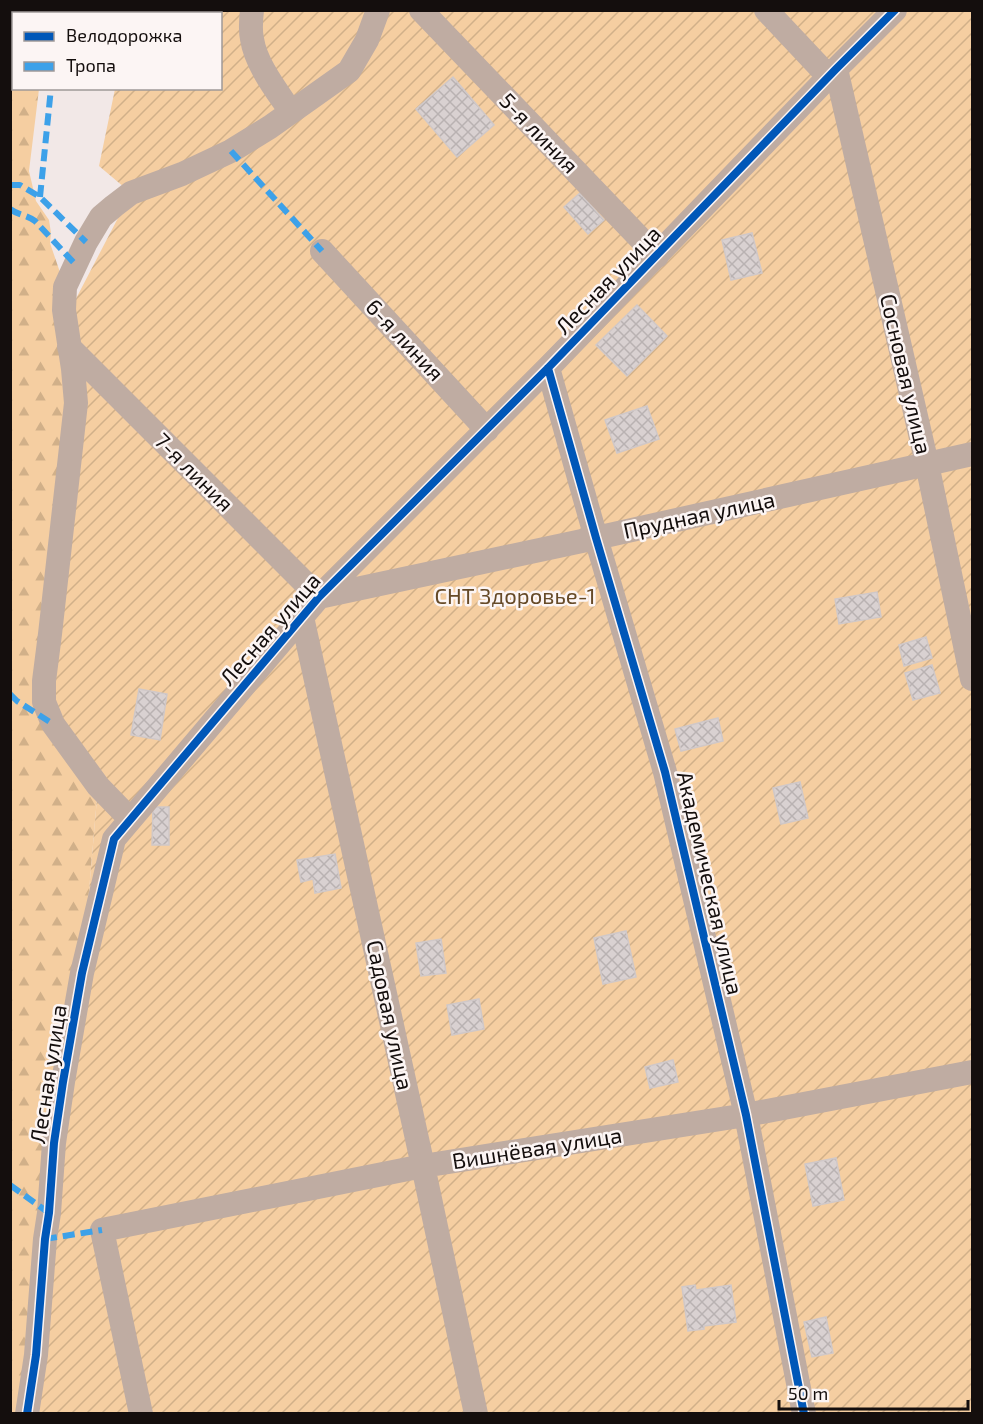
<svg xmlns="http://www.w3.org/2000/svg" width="983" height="1424" font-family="'Exo 2',sans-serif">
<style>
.forest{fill:url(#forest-firs)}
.garden{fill:url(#garden-furrows)}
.building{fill:url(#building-cross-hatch);stroke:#d0c8c8;stroke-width:1.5}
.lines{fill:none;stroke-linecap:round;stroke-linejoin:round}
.street{stroke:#bfaca2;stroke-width:24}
.quiet{stroke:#3da1e9;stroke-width:6;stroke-dasharray:12 6;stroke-linecap:butt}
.cycleway-casing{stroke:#fcf5f4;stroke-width:11}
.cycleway{stroke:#0057b8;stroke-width:8}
.labels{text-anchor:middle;stroke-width:5;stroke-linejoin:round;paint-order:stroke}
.street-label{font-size:22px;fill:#140e0d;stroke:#fcf5f4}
.park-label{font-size:22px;fill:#664a27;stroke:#fcf5f4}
</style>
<defs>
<pattern id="forest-firs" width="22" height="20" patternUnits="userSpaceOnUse" patternTransform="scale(1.5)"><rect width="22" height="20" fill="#f5cea1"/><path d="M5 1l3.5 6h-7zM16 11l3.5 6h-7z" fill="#d1b089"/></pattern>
<pattern id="garden-furrows" width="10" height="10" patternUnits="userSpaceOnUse" patternTransform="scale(1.5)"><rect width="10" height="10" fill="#f5cea1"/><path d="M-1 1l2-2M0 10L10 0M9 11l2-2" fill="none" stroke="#d1b089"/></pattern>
<pattern id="building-cross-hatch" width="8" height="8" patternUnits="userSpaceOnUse" patternTransform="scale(1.5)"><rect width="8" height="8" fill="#d9d1d1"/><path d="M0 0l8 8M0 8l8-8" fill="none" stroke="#b9b2b2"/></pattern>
</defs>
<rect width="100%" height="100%" fill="#f2e8e7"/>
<path class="forest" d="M10 11H49V13L14 14V88L39 89 29 171 36 201 49 220 51 233 50 243 65 287 98 786 82 973 27 1414 10 1413Z"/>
<path class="garden" d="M131 11H972V1413L27 1414 82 973 98 786 44 702 76 403 68 314 131 193 99 166 115 89 220 88V14L131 13Z"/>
<path class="building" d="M453 77 494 125 457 157 416 109Z
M580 193 604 220 588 234 564 207Z
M752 233 762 273 731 280 722 240Z
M637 305 667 336 627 376 596 345Z
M647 406 659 439 617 453 605 420Z
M877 592 881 617 839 624 835 599Z
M926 637 932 658 904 666 899 645Z
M932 665 940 693 913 700 905 673Z
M139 689 167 694 160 740 131 735Z
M718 718 723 741 681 751 675 729Z
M800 782 808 818 781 824 773 788Z
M153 807H169V845H152Z
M335 854 341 888 315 893 313 879 301 882 297 860Z
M626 931 636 977 603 984 594 938Z
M441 939 446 973 421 976 416 943Z
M479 999 484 1029 452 1035 447 1005Z
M673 1060 678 1082 650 1088 645 1067Z
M836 1158 844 1200 813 1206 805 1164Z
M695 1285 696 1290 731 1285 736 1322 704 1326V1329L688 1331 682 1287Z
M826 1317 833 1353 812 1357 804 1322Z"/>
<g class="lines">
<path class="street" d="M252 10C251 19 250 30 252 39 256 65 277 91 291 112
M421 10 657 256
M766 10 829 77
M836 69 927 464 972 679
M322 251 487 430
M69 347 319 597 596 538 972 454
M548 368 596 538 665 772 746 1115 804 1414
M302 617 423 1166 476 1414
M130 819 98 786 53 724 44 702V681L50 634 76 403 73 369 64 310 65 287 86 242 101 217 114 206 131 193 182 174 231 151 270 127 349 71 367 40 378 10
M27 1414 36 1355 45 1239 49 1213 54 1143 63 1082 82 973 114 839 319 597 548 368 836 69 895 10
M141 1414 102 1230 423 1166 746 1115 972 1072"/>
<path class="quiet" d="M60 14V10
M231 151 322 251
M10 185H20L40 197 86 242
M40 197 51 88
M10 209C18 215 27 215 35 221L75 264
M10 694 17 701 53 724
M10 1185 49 1213
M45 1239 102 1230"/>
<g class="cycleway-casing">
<path id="cycleway" d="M548 368 596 538 665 772 746 1115 804 1414
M27 1414 36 1355 45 1239 49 1213 54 1143 63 1082 82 973 114 839 319 597 548 368 836 69 895 10"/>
</g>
<use href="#cycleway" class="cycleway"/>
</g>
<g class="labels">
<g class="street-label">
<text transform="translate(539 133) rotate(46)" y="8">5-я линия</text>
<text transform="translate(608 280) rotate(-46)" y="8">Лесная улица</text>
<text transform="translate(405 340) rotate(47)" y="8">6-я линия</text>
<text transform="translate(906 374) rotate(77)" y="8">Сосновая улица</text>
<text transform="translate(194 472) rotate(45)" y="8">7-я линия</text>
<text transform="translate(699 515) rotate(-12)" y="8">Прудная улица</text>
<text transform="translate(270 629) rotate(-49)" y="8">Лесная улица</text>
<text transform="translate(710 883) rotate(77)" y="8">Академическая улица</text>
<text transform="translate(390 1015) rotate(78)" y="8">Садовая улица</text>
<text transform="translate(48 1074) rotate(-81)" y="8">Лесная улица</text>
<text transform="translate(537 1148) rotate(-9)" y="8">Вишнёвая улица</text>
</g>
<g class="park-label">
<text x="515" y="604">СНТ Здоровье-1</text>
</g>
</g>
<rect width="983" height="1424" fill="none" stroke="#140e0d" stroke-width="24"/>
<rect x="12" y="12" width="210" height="78" fill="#fcf5f4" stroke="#9f9998" stroke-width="1.5"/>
<rect x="24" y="32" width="30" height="9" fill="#0057b8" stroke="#9f9998" stroke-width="1.5"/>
<text x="66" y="42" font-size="18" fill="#140e0d">Велодорожка</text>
<rect x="24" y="62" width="30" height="9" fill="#3da1e9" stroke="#9f9998" stroke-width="1.5"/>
<text x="66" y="72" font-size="18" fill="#140e0d">Тропа</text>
<path d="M779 1400v9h189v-9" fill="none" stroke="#140e0d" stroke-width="3"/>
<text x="788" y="1400" font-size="18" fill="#140e0d" stroke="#fcf5f4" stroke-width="4.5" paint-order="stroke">50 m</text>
</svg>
